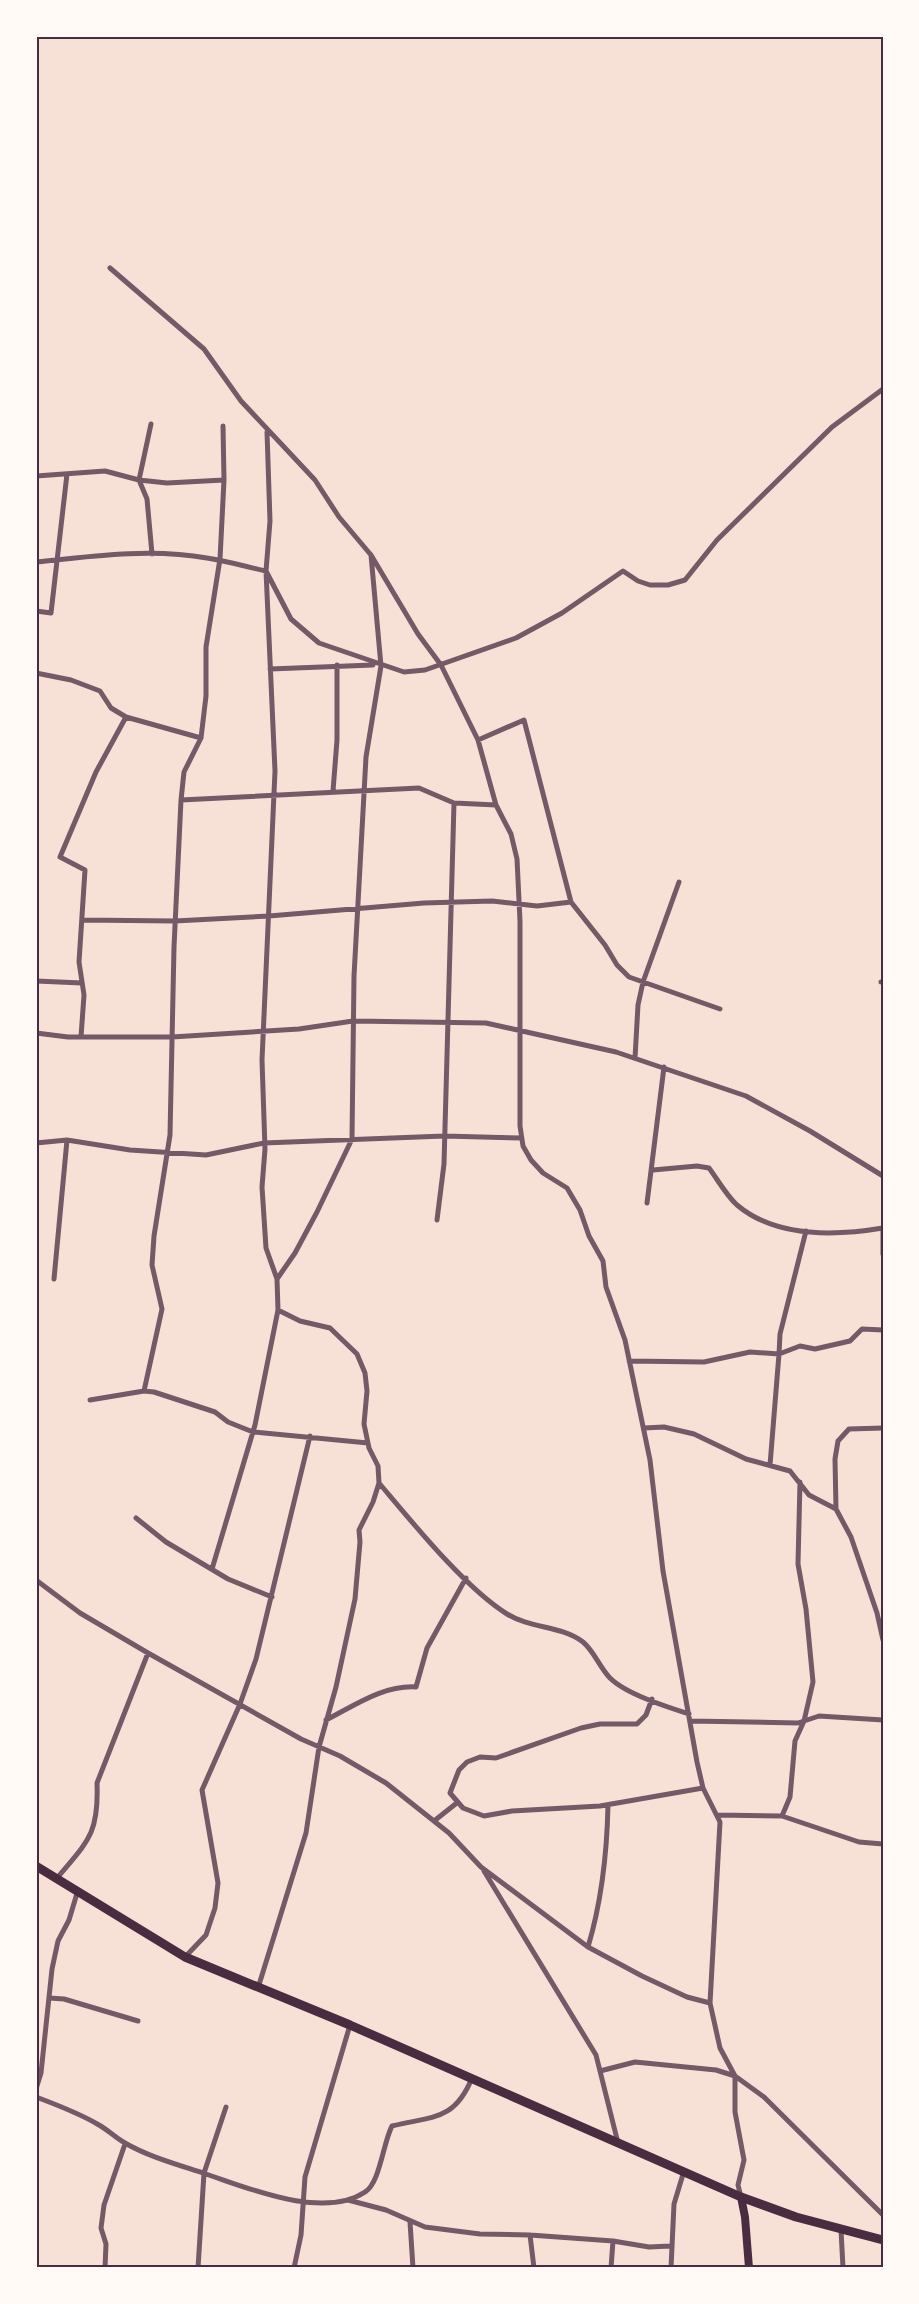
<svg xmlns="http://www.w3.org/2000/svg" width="919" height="2304" font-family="Figtree,sans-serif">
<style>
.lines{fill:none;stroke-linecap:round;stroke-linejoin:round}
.minor{stroke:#755966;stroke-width:5}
.secondary{stroke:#4a2c40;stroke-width:8}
.trunk{stroke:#4a2c40;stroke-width:9}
.neatline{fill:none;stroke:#4a2c40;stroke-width:2}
</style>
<rect width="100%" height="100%" fill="#f7e1d7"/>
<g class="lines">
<path class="minor" d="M110 268 204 349 241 401 315 480 339 517 371 555 381 666 366 757 354 976 352 1139 317 1212 295 1253 277 1279
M151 424 139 480 147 499 152 554
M36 476 105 471 139 480 167 483 224 480
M371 555 418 634 441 665 478 740 496 805 511 834 517 859 520 921V1126L523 1146 531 1160 543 1173 567 1188 580 1210 589 1236 603 1261 606 1287 625 1340 650 1460 663 1571 697 1762 703 1788 720 1822 710 2003 720 2048 735 2076V2112L744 2160 738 2185 741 2197
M36 562C92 556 151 548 207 558 227 561 247 567 266 571L291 619 319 643 404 672 425 670 516 638 562 613 623 571 638 581 650 585H668L685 580 717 540 832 427 883 389
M36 611 51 613 67 474
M270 669 373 665
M36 673 71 680 100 691 111 708 126 717 201 738
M478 740 524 720 571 902 605 945 617 965 629 977 720 1009
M333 791 337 740V665
M181 800 419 788 454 803 496 805
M82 920 175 921 269 916 424 903 492 901 537 906 571 902
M36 981 82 983
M881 982H883
M36 1033 68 1037H172L299 1029 353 1021 486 1023 616 1052 746 1096 810 1131 883 1176
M81 1037 84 995 79 962 85 870 60 857 96 772 126 717
M635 1058 638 1005 643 982 679 882
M36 1143 67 1140 130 1150 206 1155 264 1143 444 1136 522 1138
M653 1170 697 1166 709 1168C718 1180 726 1195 737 1205 776 1238 835 1236 883 1228
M647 1203 664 1067
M437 1220 444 1164 454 803
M883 1229V1254
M54 1279 67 1140
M629 1361 704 1362 750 1352 779 1354 780 1334 806 1231
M144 1391 162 1309 152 1265 154 1236 170 1135 174 947 181 800 184 772 201 738 206 696V647L220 559 224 480 223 426
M90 1400 144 1391 154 1392 215 1412 228 1422 253 1432 368 1443
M644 1428 664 1427 694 1434 746 1459 790 1471 809 1495 836 1509
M883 1428 849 1429 838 1441 835 1459 836 1509 851 1537 877 1613 883 1640
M770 1465 779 1354 800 1346 815 1349 850 1341 862 1329 883 1330
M379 1483C412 1522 465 1588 507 1614 531 1629 560 1625 583 1642 594 1651 600 1668 610 1678 626 1694 667 1707 689 1714
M136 1518 166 1542 228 1579 272 1597
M212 1569 255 1425 278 1310 277 1279 266 1248 262 1187 265 1149 262 1060 275 771 266 571 270 521 267 432
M36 1580 80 1613 148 1653 301 1739 340 1756 386 1783 449 1833 481 1867 588 1947 642 1976 687 1997 710 2003
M652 1699 646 1715 637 1724H600L581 1728 496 1758 480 1757 467 1762 459 1770 450 1793 463 1808 484 1816 512 1811 600 1806 703 1788
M326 1720C354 1706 383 1685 416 1687L427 1648 466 1578
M690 1721 798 1723 819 1716 883 1720
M717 1815 782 1816 859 1842 883 1844
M782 1816 790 1797 795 1741 804 1721 813 1682 806 1609 798 1564 800 1482
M434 1821 458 1802
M484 1871 596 2055 618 2143
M57 1878C88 1841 99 1834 97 1783L148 1653
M588 1947C602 1900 607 1853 608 1805
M185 1957 206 1935 215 1908 218 1883 202 1790 240 1704 256 1659 310 1436
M258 1988 306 1833 319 1747 336 1687 355 1599 360 1542 359 1530 373 1502 379 1483 378 1466 369 1448 364 1424 367 1391 365 1373 357 1354 330 1328 300 1321 278 1310
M49 1998 64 1999 138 2021
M600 2071 635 2062 716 2070 735 2076 764 2097 883 2215
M36 2089 41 2073 52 1969 58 1941 69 1920 78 1890
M36 2097C57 2105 79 2113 99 2125 108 2130 116 2138 125 2143 149 2157 179 2165 206 2174 248 2188 323 2220 365 2192 380 2183 383 2143 392 2126 431 2116 454 2122 472 2078
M348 2200 386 2210 425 2227 480 2234 530 2235 613 2241 649 2247 670 2246
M410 2222 413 2268
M841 2230 843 2268
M530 2235 534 2268
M105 2268 106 2244 101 2228 104 2205 125 2144
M198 2268 204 2173 226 2107
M294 2268 301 2235 305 2177 350 2025
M611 2268 613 2241
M671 2268 674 2204 684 2171"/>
<path class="secondary" d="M741 2197 745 2217 749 2268"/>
<path class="trunk" d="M36 1866 185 1957 350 2025 741 2197 796 2217 883 2240"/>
</g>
<rect width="919" height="2304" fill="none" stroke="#fffaf5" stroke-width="75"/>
<rect x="38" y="38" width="844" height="2228" class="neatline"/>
</svg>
